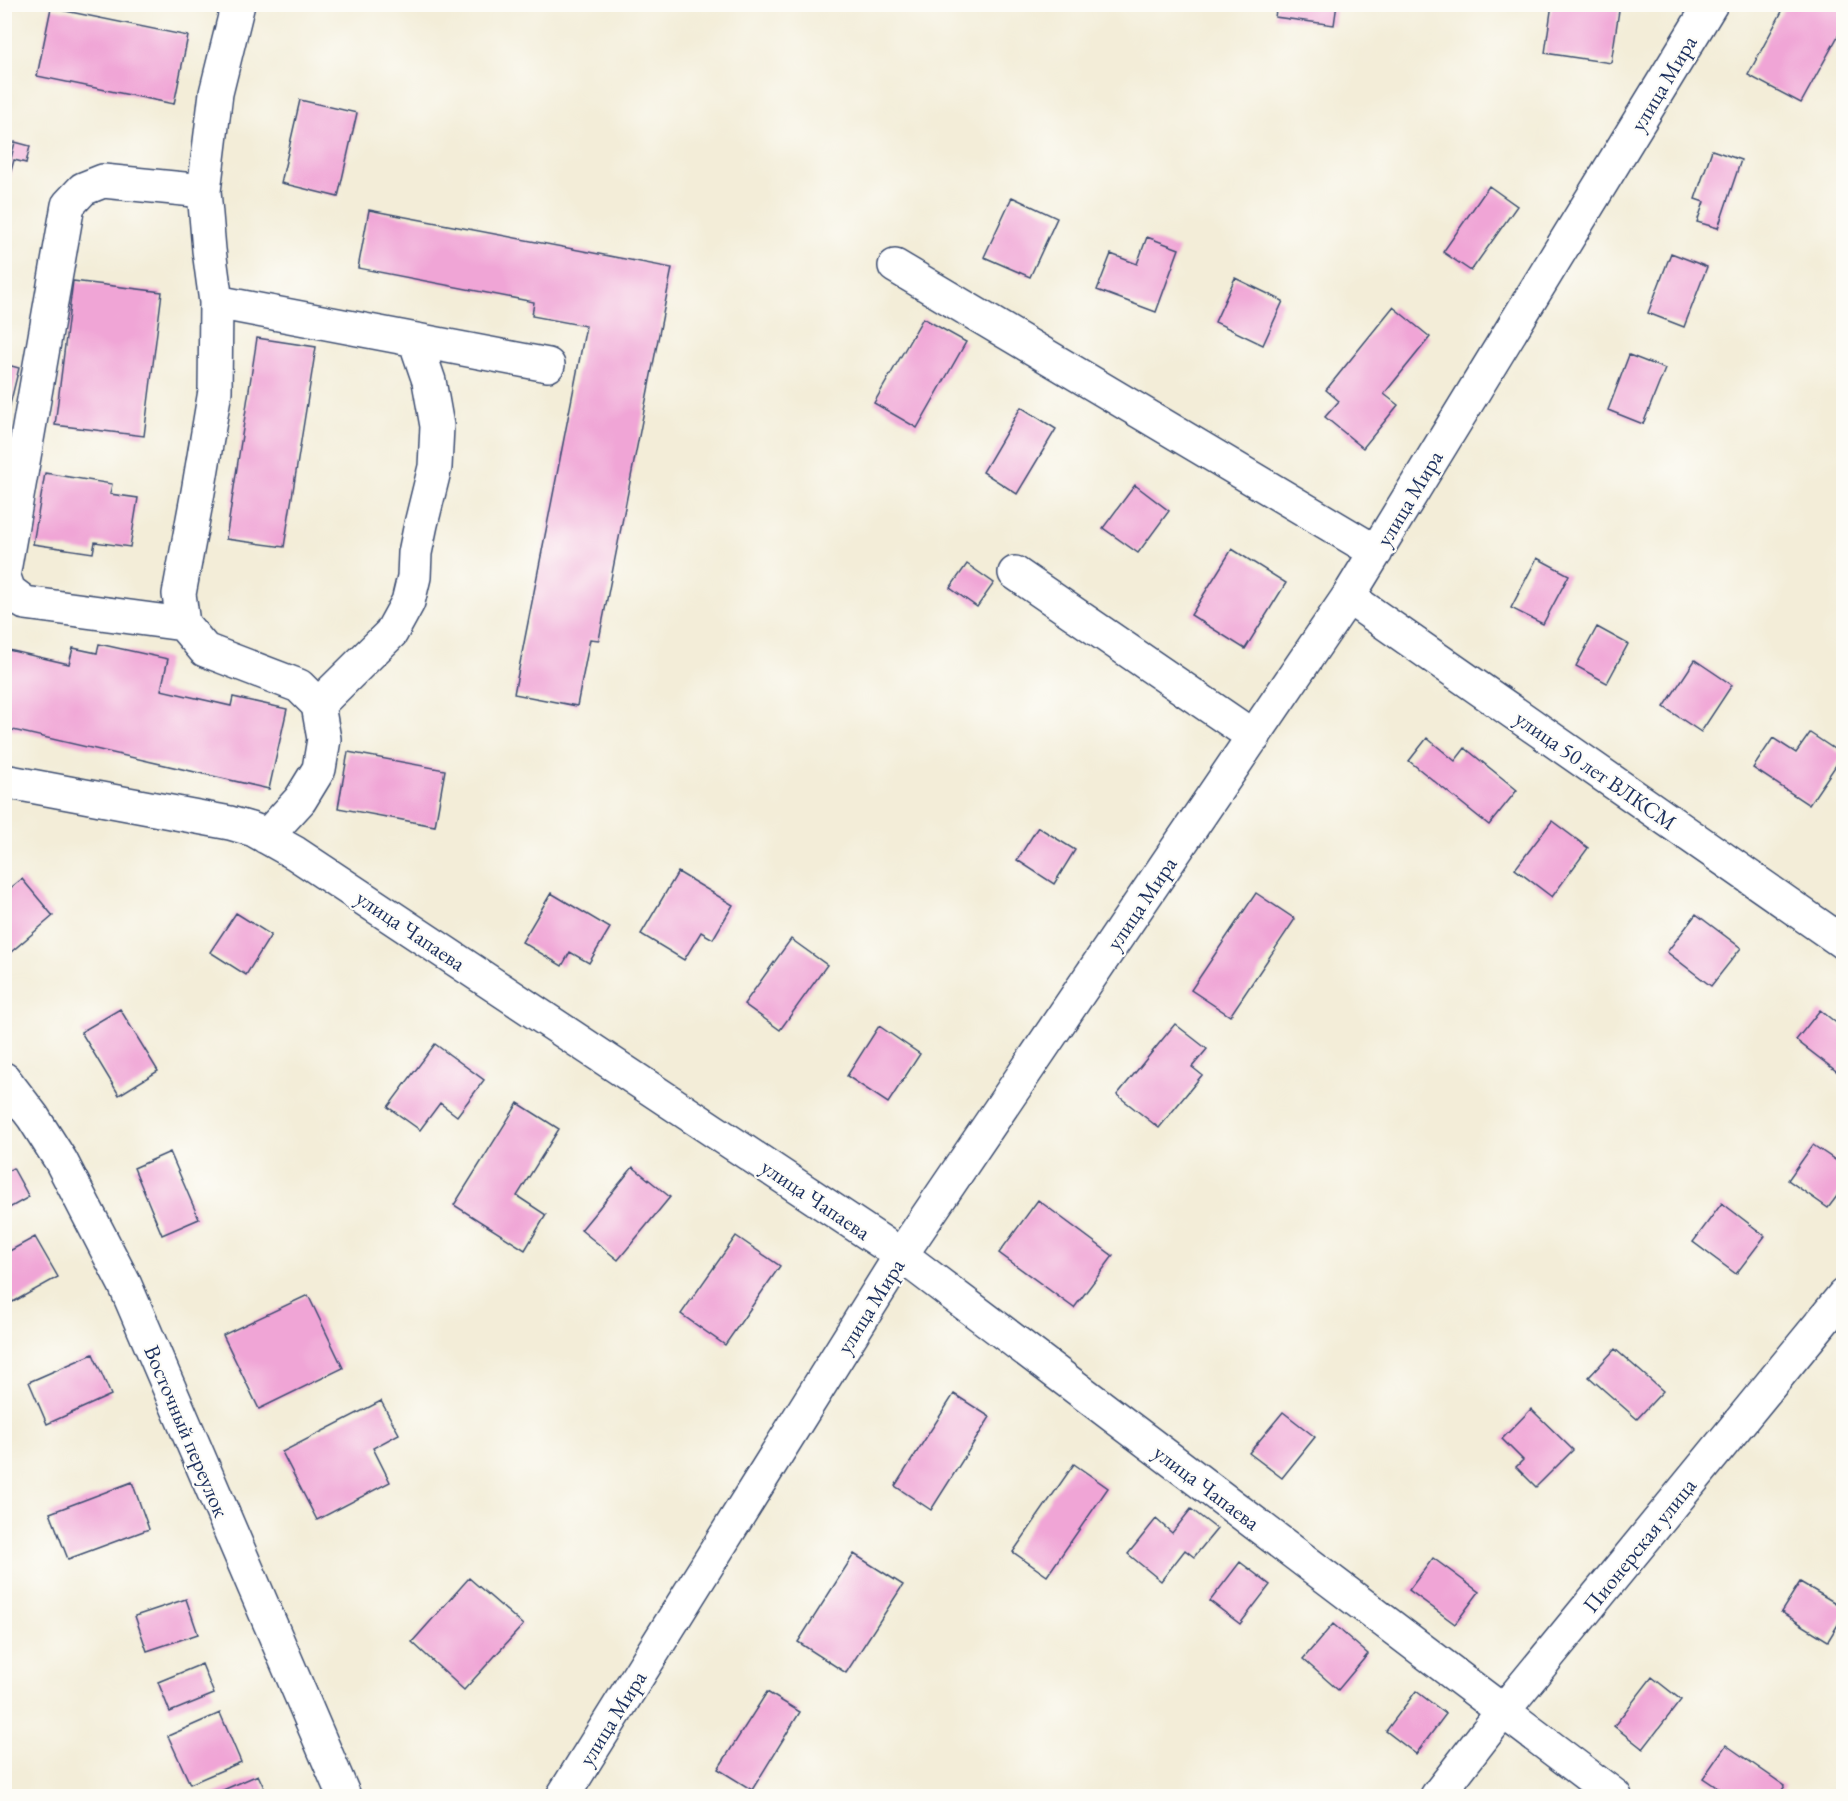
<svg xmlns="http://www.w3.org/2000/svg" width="1848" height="1801" font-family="'EB Garamond',serif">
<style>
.building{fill:#f0a5d6}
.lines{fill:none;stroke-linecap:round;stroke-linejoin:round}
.minor-casing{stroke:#3b4c70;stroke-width:36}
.minor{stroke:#fff;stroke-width:33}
.labels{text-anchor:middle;stroke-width:4.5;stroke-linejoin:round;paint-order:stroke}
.street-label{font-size:22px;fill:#1b2f5e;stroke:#fdfcf7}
</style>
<rect width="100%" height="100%" fill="#fdfcf7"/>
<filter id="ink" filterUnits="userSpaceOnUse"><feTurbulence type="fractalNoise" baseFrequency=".0167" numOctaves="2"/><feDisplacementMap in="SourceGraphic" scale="12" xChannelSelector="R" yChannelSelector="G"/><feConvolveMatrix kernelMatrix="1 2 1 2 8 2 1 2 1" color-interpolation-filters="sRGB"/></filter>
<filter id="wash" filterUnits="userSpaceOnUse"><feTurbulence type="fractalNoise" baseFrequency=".008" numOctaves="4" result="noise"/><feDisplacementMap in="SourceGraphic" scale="24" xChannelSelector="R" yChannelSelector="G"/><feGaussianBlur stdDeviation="1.35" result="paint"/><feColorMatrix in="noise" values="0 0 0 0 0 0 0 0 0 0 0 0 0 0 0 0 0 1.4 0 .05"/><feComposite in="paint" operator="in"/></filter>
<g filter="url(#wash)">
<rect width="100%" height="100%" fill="#f3edd8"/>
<g id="blocks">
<path class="building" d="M776 4H801L800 10Z
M1277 4H1337L1334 25 1275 17Z
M1552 4H1620L1611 63 1545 53Z
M1786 4H1844V25L1801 103 1748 75Z
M51 8 188 36 174 104 37 76Z
M300 100 357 113 338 197 281 183Z
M15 142 30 146 26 163 14 160 4 196V170L8 171Z
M1712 150 1741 160 1718 228 1697 222 1704 202 1695 199Z
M1489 186 1517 206 1471 271 1443 252Z
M1012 197 1057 218 1030 277 984 257Z
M369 210 672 268 599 640 590 639 577 706 514 694 586 326 532 316 534 302 358 268Z
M1147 237 1179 249 1156 312 1097 290 1111 254 1137 264Z
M1671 253 1707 267 1684 327 1648 313Z
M1235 278 1283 301 1263 345 1215 322Z
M73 281 162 292 144 436 55 425Z
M1393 307 1430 337 1384 394 1398 405 1363 448 1325 417 1339 401 1326 390Z
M923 318 966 342 917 428 874 403Z
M257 338 316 347 284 547 226 539Z
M1629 355 1665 369 1643 424 1608 410Z
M4 364 19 368 5 425H4Z
M1021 407 1056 429 1017 494 983 472Z
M45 473 112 484 110 494 138 498 130 547 95 542 93 553 33 544Z
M1135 485 1169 511 1138 553 1103 528Z
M1232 549 1286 583 1245 649 1191 615Z
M1537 558 1569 575 1543 624 1511 608Z
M967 564 994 583 977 607 950 588Z
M1597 627 1628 644 1607 683 1576 666Z
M99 644 168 659 161 690 231 706 233 697 287 709 269 789 4 728V649L69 664 73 648 97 653Z
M1695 660 1732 685 1701 732 1664 707Z
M1810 733 1843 755 1809 805 1753 768 1773 738 1796 753Z
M1427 738 1455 761 1465 748 1517 790 1489 825 1409 761Z
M348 752 445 770 435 826 338 808Z
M1552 821 1588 848 1552 897 1515 869Z
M1038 827 1075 850 1054 884 1017 860Z
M678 872 733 905 713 939 701 932 684 960 641 934Z
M22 879 53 916 4 958V893Z
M551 893 610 928 589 963 570 952 562 966 522 942Z
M1256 893 1295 919 1230 1016 1191 990Z
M236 913 271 935 246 975 210 952Z
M1696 914 1741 948 1711 986 1667 952Z
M791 939 827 965 780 1030 744 1004Z
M120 1009 158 1071 119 1095 81 1032Z
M1820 1010 1844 1029V1077L1796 1040Z
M1175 1024 1207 1049 1192 1067 1202 1075 1159 1128 1117 1095Z
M879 1026 920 1054 888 1103 847 1076Z
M435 1044 484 1080 457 1116 440 1103 420 1130 388 1107Z
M518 1103 559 1129 517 1196 546 1215 525 1250 454 1205Z
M1813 1145 1844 1166V1187L1828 1208 1788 1180Z
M170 1152 199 1219 162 1235 134 1168Z
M633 1167 670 1197 618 1260 581 1230Z
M13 1168 29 1197 4 1211V1173Z
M1038 1200 1113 1256 1074 1308 999 1253Z
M1722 1203 1765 1236 1736 1274 1693 1242Z
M736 1236 780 1266 725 1345 681 1314Z
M35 1237 58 1277 13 1302 4 1287V1254Z
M308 1295 343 1368 259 1409 223 1335Z
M1615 1349 1663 1391 1637 1419 1589 1377Z
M93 1354 111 1395 47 1424 29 1382Z
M954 1394 990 1417 931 1510 895 1486Z
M381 1401 399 1434 373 1448 390 1482 317 1520 282 1452Z
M1531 1409 1573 1450 1536 1487 1516 1467 1523 1460 1502 1439Z
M1283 1412 1315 1437 1282 1478 1249 1453Z
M1074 1464 1108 1488 1047 1576 1013 1552Z
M132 1482 149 1529 68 1559 50 1513Z
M1191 1509 1217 1529 1194 1557 1185 1550 1161 1581 1128 1554 1156 1519 1172 1533Z
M854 1554 903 1585 846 1673 798 1642Z
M1433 1558 1479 1592 1455 1624 1409 1590Z
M1240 1562 1270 1585 1240 1624 1210 1601Z
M469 1578 523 1625 464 1690 412 1642Z
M1800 1582 1844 1608V1615L1828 1641 1781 1612Z
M186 1599 198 1634 147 1651 135 1616Z
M1333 1624 1368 1654 1338 1690 1303 1659Z
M202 1664 214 1694 170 1712 158 1682Z
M1652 1677 1681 1700 1643 1749 1614 1726Z
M1416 1691 1446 1714 1416 1754 1386 1731Z
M767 1692 800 1712 752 1790 718 1769Z
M220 1713 241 1762 190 1784 168 1736Z
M1726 1745 1785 1786 1778 1796H1730L1703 1778Z
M258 1775 268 1796H209Z"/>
</g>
</g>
<g filter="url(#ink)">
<use href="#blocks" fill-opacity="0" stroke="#3b4c70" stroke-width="1.5"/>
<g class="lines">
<g class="minor-casing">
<path id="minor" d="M238 4 216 93 204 191 209 250 216 302 215 391 198 492 179 594 183 624 205 650 299 686 318 705 324 739 319 769 300 800 266 837
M895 266 1376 552
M216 302 548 365
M4 571 68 205 83 189 103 181 204 191
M1015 573 1254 737
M4 577 9 591 25 603 183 624
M1348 597 1844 943
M318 705 391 633 408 602 414 577 415 553 421 524 435 467 437 426 429 381 415 340
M4 781 230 823 254 830 295 853 901 1255 1615 1796
M4 1079 33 1117 61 1161 125 1285 344 1796
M563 1796 901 1255 1348 597 1711 4
M1437 1796 1503 1711 1844 1295"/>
</g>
<use href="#minor" class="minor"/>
</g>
</g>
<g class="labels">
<g class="street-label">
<text transform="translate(1663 83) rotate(-59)" y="8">улица Мира</text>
<text transform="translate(1409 498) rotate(-59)" y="8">улица Мира</text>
<text transform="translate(1596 770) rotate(35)" y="8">улица 50 лет ВЛКСМ</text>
<text transform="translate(1141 903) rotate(-56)" y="8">улица Мира</text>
<text transform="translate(411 930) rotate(34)" y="8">улица Чапаева</text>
<text transform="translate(816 1199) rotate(34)" y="8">улица Чапаева</text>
<text transform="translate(870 1306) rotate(-58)" y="8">улица Мира</text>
<text transform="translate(187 1431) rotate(67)" y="8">Восточный переулок</text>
<text transform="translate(1207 1487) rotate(37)" y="8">улица Чапаева</text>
<text transform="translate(1639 1545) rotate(-51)" y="8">Пионерская улица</text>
<text transform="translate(612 1718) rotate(-58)" y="8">улица Мира</text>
</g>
</g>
<rect width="1848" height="1801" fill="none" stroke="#fdfcf7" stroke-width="24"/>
</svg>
